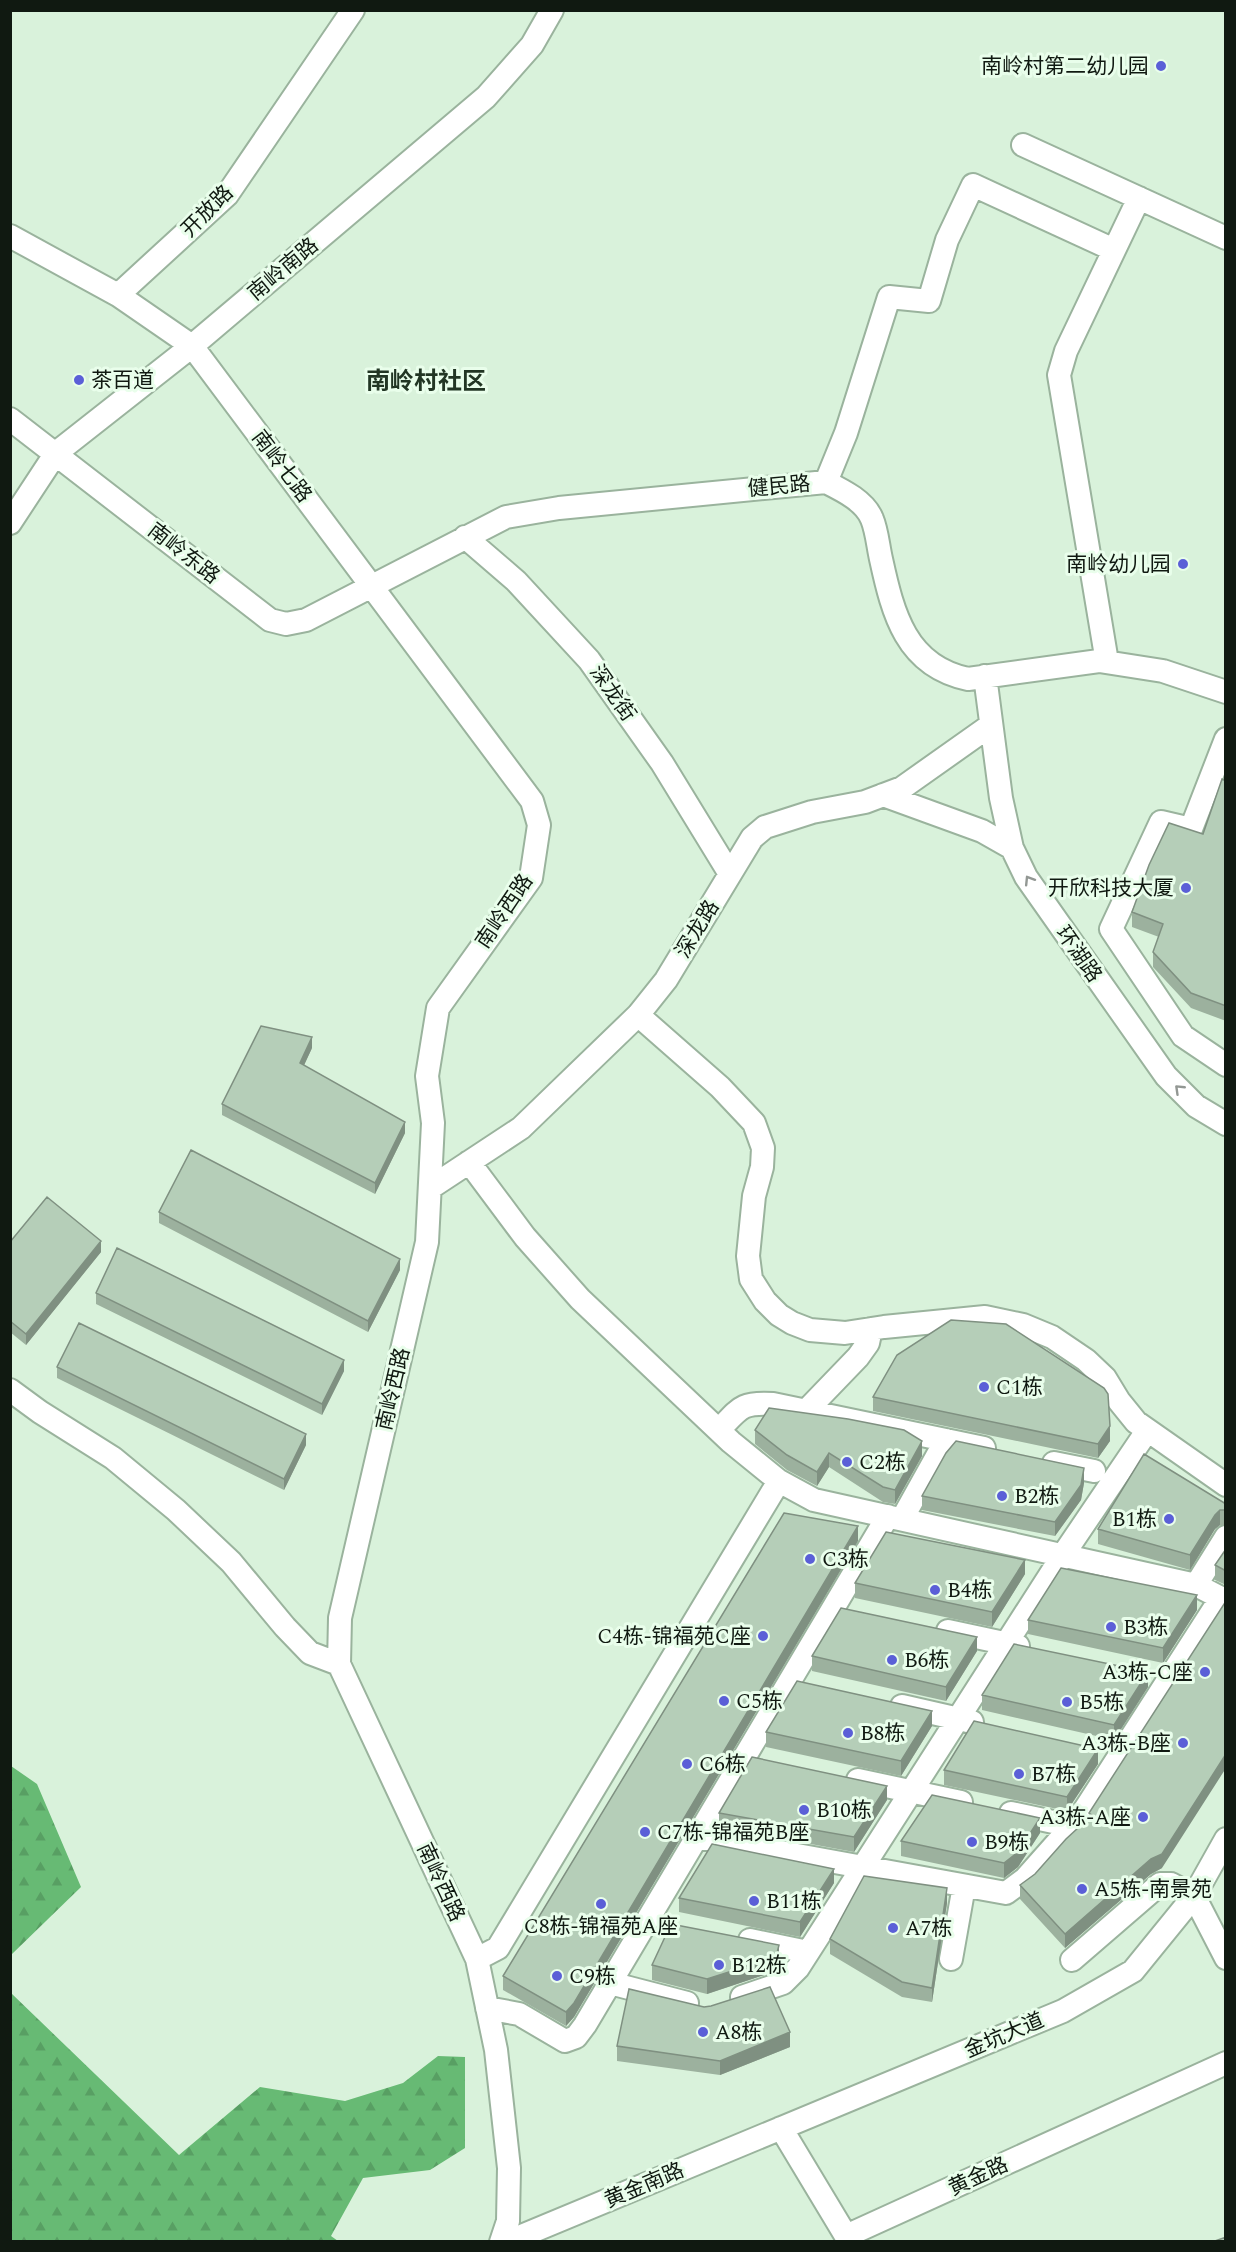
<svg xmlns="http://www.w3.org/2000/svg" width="1236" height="2252" font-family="Spectral,'Noto Sans SC',serif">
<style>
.forest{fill:url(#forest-firs)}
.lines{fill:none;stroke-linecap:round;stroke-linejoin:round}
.minor-casing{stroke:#9ab39d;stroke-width:26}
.minor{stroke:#fff;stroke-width:22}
.wall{fill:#9cb19e}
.shaded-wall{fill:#7f9081}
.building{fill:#b5ceb8;stroke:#7f9081;stroke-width:1.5}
.oneway{stroke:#939894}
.poi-dot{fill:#5b5fd7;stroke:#e9feeb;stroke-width:2}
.labels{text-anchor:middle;stroke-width:6;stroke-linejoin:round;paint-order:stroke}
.poi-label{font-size:21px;fill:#101911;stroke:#e9feeb;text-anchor:start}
.street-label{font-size:21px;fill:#101911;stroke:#e9feeb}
.quarter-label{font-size:24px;font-weight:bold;fill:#223624;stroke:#e9feeb}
</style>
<defs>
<pattern id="forest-firs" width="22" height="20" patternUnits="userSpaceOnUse" patternTransform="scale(1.5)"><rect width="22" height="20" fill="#67ba74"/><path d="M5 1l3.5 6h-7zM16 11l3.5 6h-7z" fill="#589f63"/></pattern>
</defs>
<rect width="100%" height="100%" fill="#d9f2db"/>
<path class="forest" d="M11 1766 37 1784 81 1887 11 1955Z
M11 1993 179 2155 260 2087 345 2101 403 2083 438 2056 465 2057V2148L430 2170 363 2178 331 2236 338 2241H11Z"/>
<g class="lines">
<g class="minor-casing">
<path id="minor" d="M353 10 227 195 118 295 192 346 532 801 539 825 531 878 438 1008 427 1076 433 1123 427 1242 340 1618 339 1664 477 1959 496 2050 509 2168 508 2221 501 2242
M1023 145 1226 238
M10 236 118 295
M10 419 270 620 286 624 306 620 506 517 559 508 826 482C842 490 865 501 872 519 877 531 878 546 881 559 893 614 906 666 968 679L1099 661 1163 671 1226 692
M826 482 846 433 889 297 929 301 947 240 973 185 1114 250
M10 523 56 453 192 346 486 97 532 45 552 10
M465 537 516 581 589 660 662 763 730 874
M1107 662 1059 375 1066 351 1139 198
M985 676 1001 798 1012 848 1026 877 1166 1076 1196 1106 1226 1124
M1226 739 1191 829 1161 822 1111 929 1183 1036 1226 1065
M883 795 982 831 1012 848
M638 1015 720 1087 754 1123 763 1148 762 1167 754 1196 748 1256 751 1279 765 1301 779 1315 792 1323 810 1330 845 1333 884 1327 985 1317 1023 1325 1052 1337 1086 1360 1105 1378 1119 1401 1136 1422 1226 1485
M469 1162 525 1237 580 1299 731 1442 779 1481 814 1500 1196 1585 1221 1598 1080 1817 1025 1879 1006 1893 697 1837
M430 1188 521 1128 638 1015 666 980 752 838 765 827 812 812 865 802 902 788 991 725
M10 1390 40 1412 113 1458 176 1510 231 1562 285 1627 310 1653 339 1664
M806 1411 858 1357 868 1343 871 1329
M719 1430C740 1408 741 1402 773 1404L984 1448
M1054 1463 1094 1471
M902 1519 946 1440
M1196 1585 1226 1537
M948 1631 1018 1646
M902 1706 972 1722
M858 1780 961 1802
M1011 1813 1072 1826
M1194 1896 1226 1958
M750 1940 808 1952
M477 1959 498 1948 779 1481
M951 1959 964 1886
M1072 1960 1160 1884H1171L1194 1896
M610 1983 687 2003
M742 1997 783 1983 798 1968 1063 1555 1147 1431
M487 2008 519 2014 565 2041 576 2037 585 2025 888 1516
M781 2128 846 2236 1226 2063
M507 2242 1063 2011 1133 1971 1194 1896 1226 1839"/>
</g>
<use href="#minor" class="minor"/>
</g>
<path class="wall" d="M1226 781V1021L1191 1008 1153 967V952L1159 937 1132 927V912L1203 834Z
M312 1048 304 1065 405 1133 375 1194 222 1115V1104Z
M159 1212 400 1270 368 1332 159 1223Z
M10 1242 101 1252 26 1345 10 1332Z
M96 1293 344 1371 322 1415 96 1304Z
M57 1367 306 1445 284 1490 57 1378Z
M873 1397 1110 1441 1098 1458 873 1411Z
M755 1430 922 1456 895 1504 883 1502 829 1467 817 1486 787 1470 755 1444Z
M1084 1483 1081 1500 1055 1536 922 1510V1496Z
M1226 1504V1525H1220L1215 1529 1190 1570 1098 1544V1529Z
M858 1541 574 2017 566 2026 503 1990V1976Z
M1226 1549V1585L1215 1580V1565Z
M1025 1574 992 1627 855 1598V1583Z
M1197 1610 1163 1663 1028 1634V1620Z
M977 1651 946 1701 812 1671V1656Z
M1148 1687 1114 1740 982 1710V1695Z
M932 1726 901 1776 766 1747V1732Z
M1098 1764 1067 1811 944 1785V1770Z
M887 1800 854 1852 719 1827V1813Z
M1089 1813 1162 1868 1151 1874 1065 1948 1020 1899V1885L1035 1874 1089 1818Z
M1040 1833 1018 1867 1004 1878 901 1856V1841Z
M834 1883 800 1937 679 1912V1898Z
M947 1903 932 2002 902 1997 830 1954V1939Z
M779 1960 776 1971 707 1994 652 1980V1965Z
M617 2046 790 2047 720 2075 617 2061Z"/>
<path class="shaded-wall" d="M312 1037V1048L300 1074V1063Z
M405 1122V1133L375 1194V1183Z
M101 1241V1252L26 1345V1334Z
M400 1259V1270L368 1332V1321Z
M344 1360V1371L322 1415V1404Z
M1110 1426V1441L1098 1458V1444Z
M306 1434V1445L284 1490V1479Z
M922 1441V1456L895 1504V1490Z
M829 1453V1467L817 1486V1472Z
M1084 1468V1483L1081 1500 1055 1536V1522Z
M1220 1510V1525L1215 1529 1190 1570V1555L1215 1515Z
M858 1526V1541L574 2017 566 2026V2012Z
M1025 1560V1574L992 1627V1612Z
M1197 1595V1610L1163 1663V1648Z
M977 1637V1651L946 1701V1687Z
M1148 1672V1687L1114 1740V1725Z
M932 1711V1726L901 1776V1761Z
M1098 1749V1764L1067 1811V1797Z
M1226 1754V1768L1162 1868 1151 1874 1065 1948V1934Z
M887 1786V1800L854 1852V1837Z
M1040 1818V1833L1018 1867 1004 1878V1863Z
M834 1869V1883L800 1937V1922Z
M947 1888V1903L932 2002V1988Z
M779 1945V1960L776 1971 707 1994V1979Z
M790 2032V2047L720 2075V2061Z"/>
<path class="building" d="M1222 779 1226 781V1006L1191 993 1153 952 1163 924 1132 912 1149 865 1169 823 1203 834Z
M261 1026 312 1037 300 1063 405 1122 375 1183 222 1104Z
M191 1150 400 1259 368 1321 159 1212Z
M47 1197 101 1241 26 1334 10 1321V1242Z
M117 1248 344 1360 322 1404 96 1293Z
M951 1320 1006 1324 1104 1388 1108 1394 1110 1426 1098 1444 873 1397 897 1355Z
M79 1323 306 1434 284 1479 57 1367Z
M769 1408 848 1419 904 1430 922 1441 895 1490 883 1487 829 1453 817 1472 787 1455 755 1430Z
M956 1441 1084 1468 1081 1485 1055 1522 922 1496 946 1453Z
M1144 1454 1226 1504V1510H1220L1215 1515 1190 1555 1098 1529Z
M784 1513 858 1526 574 2003 566 2012 503 1976Z
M886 1532 1025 1560 992 1612 855 1583Z
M1226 1549V1571L1215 1565Z
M1061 1568 1197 1595 1163 1648 1028 1620Z
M1226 1601V1754L1162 1854 1151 1859 1065 1934 1020 1885 1035 1874 1066 1839 1092 1815 1089 1813Z
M841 1608 977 1637 946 1687 812 1656Z
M1014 1644 1148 1672 1114 1725 982 1695Z
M797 1681 932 1711 901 1761 766 1732Z
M974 1721 1098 1749 1067 1797 944 1770Z
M752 1757 887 1786 854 1837 719 1813Z
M932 1795 1040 1818 1018 1852 1004 1863 901 1841Z
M712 1844 834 1869 800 1922 679 1898Z
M864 1876 947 1888 932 1988 902 1982 830 1939Z
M671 1924 779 1945 776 1957 707 1979 652 1965Z
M770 1987 790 2032 720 2061 617 2046 629 1989 704 2007 711 2006Z
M1226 2237V2241H1215Z"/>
<defs><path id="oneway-chevron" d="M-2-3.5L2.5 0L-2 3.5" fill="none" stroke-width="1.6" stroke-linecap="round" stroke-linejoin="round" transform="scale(1.5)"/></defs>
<g class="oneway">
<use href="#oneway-chevron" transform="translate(1029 880) rotate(-122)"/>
<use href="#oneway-chevron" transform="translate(1179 1089) rotate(-136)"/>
</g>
<g class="poi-dot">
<circle cx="1161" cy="66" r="6"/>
<circle cx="79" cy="380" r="6"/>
<circle cx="1183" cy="564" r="6"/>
<circle cx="1186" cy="888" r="6"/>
<circle cx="984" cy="1387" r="6"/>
<circle cx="847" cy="1462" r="6"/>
<circle cx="1002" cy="1496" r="6"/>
<circle cx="1169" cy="1519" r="6"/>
<circle cx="810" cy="1559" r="6"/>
<circle cx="935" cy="1590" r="6"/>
<circle cx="1111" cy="1627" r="6"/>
<circle cx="763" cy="1636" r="6"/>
<circle cx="892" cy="1660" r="6"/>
<circle cx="1205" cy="1672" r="6"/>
<circle cx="724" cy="1701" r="6"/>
<circle cx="1067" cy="1702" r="6"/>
<circle cx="848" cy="1733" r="6"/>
<circle cx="1183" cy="1743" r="6"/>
<circle cx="687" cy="1764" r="6"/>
<circle cx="1019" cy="1774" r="6"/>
<circle cx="804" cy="1810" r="6"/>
<circle cx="1143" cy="1817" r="6"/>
<circle cx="645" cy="1832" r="6"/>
<circle cx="972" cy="1842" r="6"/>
<circle cx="1082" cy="1889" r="6"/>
<circle cx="754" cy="1901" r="6"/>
<circle cx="601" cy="1904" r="6"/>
<circle cx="893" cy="1928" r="6"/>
<circle cx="719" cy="1965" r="6"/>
<circle cx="557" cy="1976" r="6"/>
<circle cx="703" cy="2032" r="6"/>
</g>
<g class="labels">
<g class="poi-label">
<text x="1149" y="73" text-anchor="end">南岭村第二幼儿园</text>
<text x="91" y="387">茶百道</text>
<text x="1171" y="571" text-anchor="end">南岭幼儿园</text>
<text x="1174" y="895" text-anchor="end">开欣科技大厦</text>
<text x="996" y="1394">C1栋</text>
<text x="859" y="1469">C2栋</text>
<text x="1014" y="1503">B2栋</text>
<text x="1157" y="1526" text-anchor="end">B1栋</text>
<text x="822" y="1566">C3栋</text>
<text x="947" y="1597">B4栋</text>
<text x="1123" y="1634">B3栋</text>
<text x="751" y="1643" text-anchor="end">C4栋-锦福苑C座</text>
<text x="904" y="1667">B6栋</text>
<text x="1193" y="1679" text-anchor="end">A3栋-C座</text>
<text x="736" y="1708">C5栋</text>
<text x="1079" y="1709">B5栋</text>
<text x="860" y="1740">B8栋</text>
<text x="1171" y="1750" text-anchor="end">A3栋-B座</text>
<text x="699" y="1771">C6栋</text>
<text x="1031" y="1781">B7栋</text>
<text x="816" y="1817">B10栋</text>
<text x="1131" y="1824" text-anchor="end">A3栋-A座</text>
<text x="657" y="1839">C7栋-锦福苑B座</text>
<text x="984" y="1849">B9栋</text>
<text x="1094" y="1896">A5栋-南景苑</text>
<text x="766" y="1908">B11栋</text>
<text x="601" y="1933" text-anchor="middle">C8栋-锦福苑A座</text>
<text x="905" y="1935">A7栋</text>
<text x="731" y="1972">B12栋</text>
<text x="569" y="1983">C9栋</text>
<text x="715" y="2039">A8栋</text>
</g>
<g class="street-label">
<text transform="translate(207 211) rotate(-45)" y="7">开放路</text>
<text transform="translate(283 269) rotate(-40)" y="7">南岭南路</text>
<text transform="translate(282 466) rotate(53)" y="7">南岭七路</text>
<text transform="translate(779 486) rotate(-5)" y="7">健民路</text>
<text transform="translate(184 553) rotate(38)" y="7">南岭东路</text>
<text transform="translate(613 693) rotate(55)" y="7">深龙街</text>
<text transform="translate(504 911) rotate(-56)" y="7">南岭西路</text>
<text transform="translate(697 929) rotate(-59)" y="7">深龙路</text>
<text transform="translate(1079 954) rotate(55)" y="7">环湖路</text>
<text transform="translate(393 1389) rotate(-77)" y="7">南岭西路</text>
<text transform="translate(441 1882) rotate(65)" y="7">南岭西路</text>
<text transform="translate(1004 2035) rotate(-23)" y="7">金坑大道</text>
<text transform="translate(978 2176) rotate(-25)" y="7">黄金路</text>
<text transform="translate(644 2185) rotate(-23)" y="7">黄金南路</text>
</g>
<g class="quarter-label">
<text x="426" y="389">南岭村社区</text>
</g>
</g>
<rect width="1236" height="2252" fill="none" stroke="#101911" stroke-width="24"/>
</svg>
